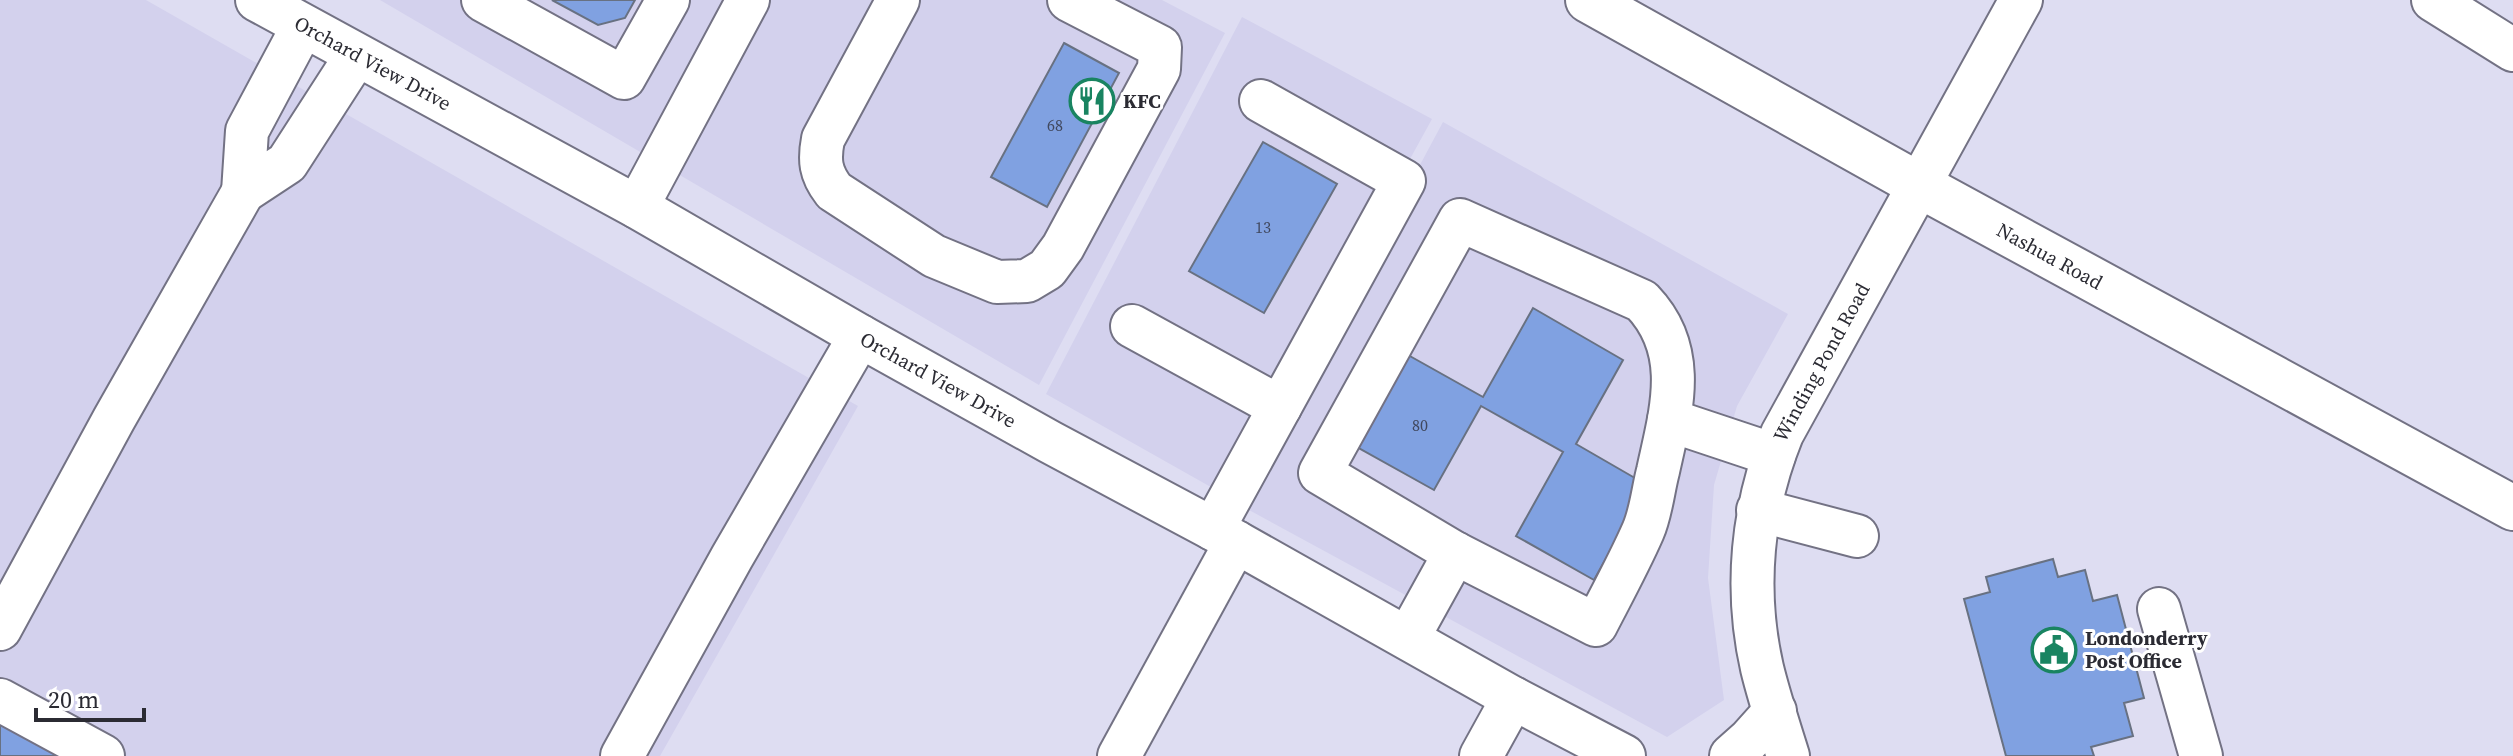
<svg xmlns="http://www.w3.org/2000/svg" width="2513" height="756" font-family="'Source Serif 4',serif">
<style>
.built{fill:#d3d1ed}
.building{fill:#80a1e1;stroke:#687182;stroke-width:2}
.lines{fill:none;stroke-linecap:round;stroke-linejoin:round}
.minor-casing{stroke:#737284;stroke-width:46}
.major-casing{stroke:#737284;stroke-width:48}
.minor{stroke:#fff;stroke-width:42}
.major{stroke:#fff;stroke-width:44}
.labels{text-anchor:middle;stroke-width:6;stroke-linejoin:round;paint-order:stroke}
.number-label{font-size:16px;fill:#40485e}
.street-label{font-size:20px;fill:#2b2b33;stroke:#fff}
.poi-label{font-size:20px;font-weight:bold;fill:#2b2b33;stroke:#fff;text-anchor:start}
</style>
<rect width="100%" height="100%" fill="#deddf2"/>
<path class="built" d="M0 0H146L858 406 660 756H0Z
M380 0H1162L1225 33 1039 385Z
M1242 17 1432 119 1225 495 1046 394Z
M1443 122 1788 314 1737 406 1714 485 1708 578 1724 700 1667 737 1238 504Z"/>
<path class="building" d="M552 0H635L625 18 598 25Z
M1064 43 1119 73 1047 207 991 177Z
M1263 142 1337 184 1264 313 1189 271Z
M1533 308 1623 360 1576 444 1647 485 1594 580 1516 536 1563 452 1481 406 1434 490 1357 447 1408 355 1483 397Z
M2053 559 2058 577 2085 570 2093 601 2117 595 2144 698 2124 703 2133 736 2091 747 2094 756H2006L1964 599 1990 592 1986 577Z
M0 722 62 756H0Z"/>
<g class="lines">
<g class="minor-casing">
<g id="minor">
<path id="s1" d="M257 0 637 207 860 336 1050 442 1213 529 1513 698 1624 756"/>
<path d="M483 0 624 78 668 0"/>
<path d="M898 0 823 139C819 160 820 173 834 191L934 256 997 282 1027 281 1047 269 1063 247 1159 69 1160 47 1069 0"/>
<path d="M2433 0 2513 50"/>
<path d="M303 26 247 131 243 192 287 163 356 56"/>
<path d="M637 207 748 0"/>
<path d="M1460 220 1642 301C1690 351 1671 411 1658 471 1653 490 1651 513 1643 531 1629 563 1612 594 1596 625L1455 553 1320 473Z"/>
<path d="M1132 326 1280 407"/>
<path d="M1669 420 1774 455"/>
<path d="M1758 510 1857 536"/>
<path d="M1213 529 1404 181 1261 101"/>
<path d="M2159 609 2201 756"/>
<path d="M0 629 114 419 243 192"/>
<path d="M1408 638 1455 553"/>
<path d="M0 700 103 756"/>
<path d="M622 756 732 557 860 336"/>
<path d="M1119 756 1236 542"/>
<path d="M1481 756 1513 698"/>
<path d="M1731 756 1749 740 1775 711"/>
<path id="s2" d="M1788 756C1779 727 1769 697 1762 668 1744 589 1752 508 1782 434L2021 0"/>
</g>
</g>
<g class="major-casing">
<g id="major">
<path id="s3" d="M1588 0 1919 185 2513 508"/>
</g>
</g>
<use href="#minor" class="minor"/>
<use href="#major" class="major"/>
</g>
<defs>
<g id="restaurant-ring" transform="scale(2.3)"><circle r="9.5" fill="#fff" stroke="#198461" stroke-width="1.5"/><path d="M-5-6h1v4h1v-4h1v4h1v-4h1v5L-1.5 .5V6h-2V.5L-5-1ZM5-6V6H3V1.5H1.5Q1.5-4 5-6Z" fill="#198461"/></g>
<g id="civic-ring" transform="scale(2.3)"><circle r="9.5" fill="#fff" stroke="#198461" stroke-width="1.5"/><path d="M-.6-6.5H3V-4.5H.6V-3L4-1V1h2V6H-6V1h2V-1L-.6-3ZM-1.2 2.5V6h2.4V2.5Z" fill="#198461"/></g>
</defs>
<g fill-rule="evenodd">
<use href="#restaurant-ring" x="1092" y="101"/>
<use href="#civic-ring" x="2054" y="650"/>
</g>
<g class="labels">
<g class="number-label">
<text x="1055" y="131">68</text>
<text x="1263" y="233">13</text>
<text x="1420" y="431">80</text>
</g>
<g class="street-label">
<text dy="7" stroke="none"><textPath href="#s1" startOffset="132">Orchard View Drive</textPath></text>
<text dy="7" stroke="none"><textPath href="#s3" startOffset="528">Nashua Road</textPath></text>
<text dy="7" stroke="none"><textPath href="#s2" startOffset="412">Winding Pond Road</textPath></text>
<text dy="7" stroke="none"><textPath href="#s1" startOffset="780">Orchard View Drive</textPath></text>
</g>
<g class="poi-label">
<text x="1123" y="108">KFC</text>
<text x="2085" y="645">Londonderry<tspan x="2085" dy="23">Post Office</tspan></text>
</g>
</g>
<path d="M36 708v12h108v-12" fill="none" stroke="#2b2b33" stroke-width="4"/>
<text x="48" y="708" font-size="24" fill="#2b2b33" stroke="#ffffff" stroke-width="6" paint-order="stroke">20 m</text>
</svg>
